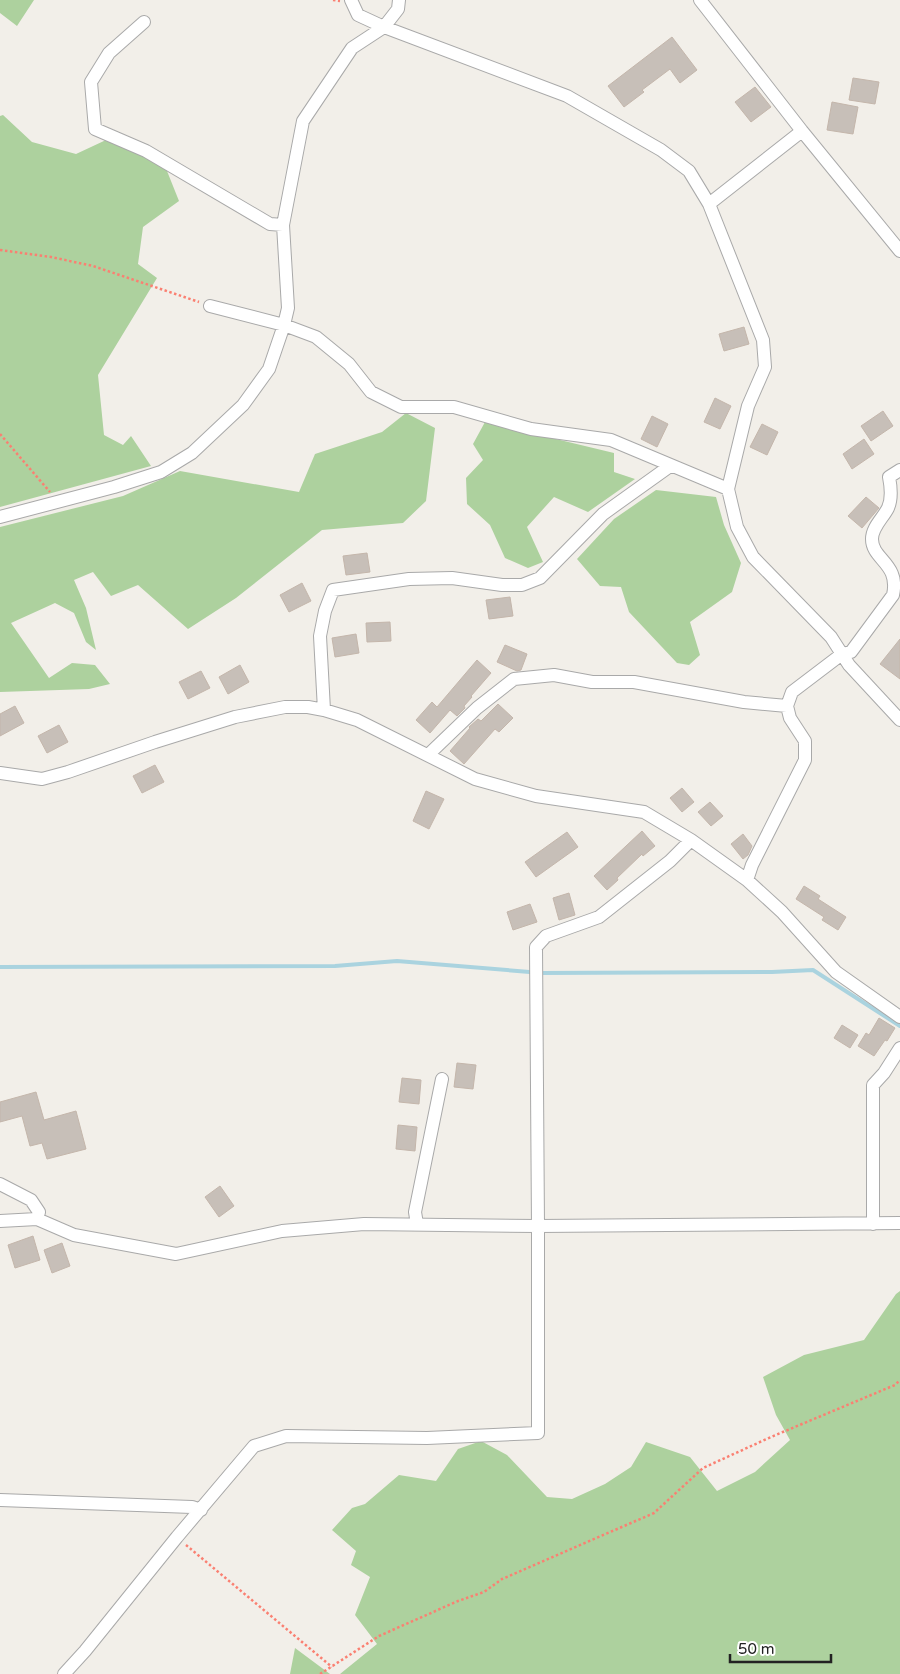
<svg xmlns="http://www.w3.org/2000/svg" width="900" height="1674" font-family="'Varela Round',sans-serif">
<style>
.forest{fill:#add19e}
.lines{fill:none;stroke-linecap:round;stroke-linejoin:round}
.stream{stroke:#aad3df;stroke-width:4}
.building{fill:#c7bfb8;stroke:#c4b6ab}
.minor-casing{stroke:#a9a9a9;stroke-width:14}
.path{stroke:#fa8072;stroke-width:2.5;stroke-dasharray:2.5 2.5;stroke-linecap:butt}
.minor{stroke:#fff;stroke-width:12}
</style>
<rect width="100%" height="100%" fill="#f2efe9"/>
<path class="forest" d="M0 0H34L17 26 0 13Z
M3 115 32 142 76 154 106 140 165 166 179 201 143 227 138 264 157 278 98 375 104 435 123 445 131 436 151 466 0 507V116Z
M406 413 435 428 426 501 403 523 322 530 236 598 188 629 138 585 111 596 93 572 74 580 86 608 96 650 86 642 74 613 55 603 11 623 49 678 72 663 95 665 110 684 89 689 0 692V527L123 496 180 471 299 492 315 454 382 432Z
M485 422 614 453V472L635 479 588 512 554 497 527 527 543 562 528 568 505 558 490 525 467 504 466 478 483 460 473 444Z
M656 490 716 497 724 525 741 563 732 592 690 622 700 655 689 665 677 663 629 612 621 587 600 586 577 559 614 519Z
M900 1291V1674H340L377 1644 355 1615 370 1577 351 1565 356 1551 332 1530 352 1508 365 1504 399 1475 436 1481 458 1449 481 1441 507 1455 547 1497 572 1499 605 1484 631 1467 646 1442 690 1457 717 1491 755 1472 790 1440 776 1415 763 1377 804 1355 864 1340 896 1294Z
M295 1648 330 1674H290Z"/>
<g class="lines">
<path class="stream" d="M0 967 335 966 397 961 542 973 772 972 813 970 900 1026"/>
</g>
<path class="building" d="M672 37 697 70 680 83 670 69 642 90 644 92 624 107 608 86Z
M853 78 879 82 875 104 849 100Z
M755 87 771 107 751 122 735 102Z
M832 102 858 107 853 134 827 130Z
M744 327 749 344 724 351 719 334Z
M715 398 731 406 720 429 704 422Z
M883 411 893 426 871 441 861 426Z
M652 416 668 424 657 447 641 439Z
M762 424 778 432 767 455 750 447Z
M864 439 874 454 852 469 843 454Z
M866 497 879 508 862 528 848 516Z
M367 553 370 572 346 575 343 556Z
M302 583 311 601 289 612 280 595Z
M510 597 513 616 489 619 486 600Z
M390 622 391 641 367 642 366 623Z
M356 634 359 653 335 657 332 638Z
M900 639V679L880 664Z
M505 645 527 654 521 670 517 671 497 662Z
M477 660 491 673 471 696 472 697 464 706 465 708 457 716 450 710 430 733 416 720 432 702 437 707Z
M240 665 249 682 228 694 219 677Z
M201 671 210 688 188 699 179 682Z
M498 704 513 718 499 732 495 729 464 764 450 751 470 728 469 727 478 719 481 721Z
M15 706 24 723 0 736V714Z
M59 725 68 742 47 753 38 736Z
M155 765 164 782 142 793 133 776Z
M682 788 694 802 682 812 670 798Z
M426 791 444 799 429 829 413 821Z
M710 802 723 816 711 826 698 812Z
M642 831 655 846 643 856 642 854 617 878 618 880 607 890 594 876Z
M567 832 578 847 536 877 525 862Z
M743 834 752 846 748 855 743 859 731 844Z
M804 886 820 896 818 899 846 917 838 930 822 920 824 917 796 899Z
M569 893 575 915 559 920 553 898Z
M530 904 537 922 513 930 507 912Z
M879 1018 895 1028 887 1041 885 1040 874 1056 858 1046 866 1033 869 1035Z
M842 1025 858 1035 850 1048 834 1038Z
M457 1063 476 1065 473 1089 454 1087Z
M402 1078 421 1080 419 1104 399 1102Z
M36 1092 44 1120 76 1111 86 1149 47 1159 42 1143 30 1146 22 1116 0 1122V1102Z
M398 1125 417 1127 415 1151 396 1149Z
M220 1186 234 1206 219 1217 205 1197Z
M33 1236 40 1260 15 1268 8 1245Z
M62 1243 70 1266 52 1273 44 1250Z"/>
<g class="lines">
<g class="minor-casing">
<path id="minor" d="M351 0 358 15 384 27 567 96 661 150 689 171 709 204 763 340 765 367 748 406 728 489 737 527 753 557 831 637 849 665 900 720
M700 0 802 131 900 251
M144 22 109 53 91 82 95 129 146 151 270 224 283 225
M709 204 802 131
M210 306 284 325 316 337 349 364 371 392 401 407H454L531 429 611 440 728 489
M0 517 114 487 161 472 192 453 243 405 269 369 284 325 288 308 283 225 303 121 352 48 384 27 398 9 399 0
M324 710 320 636 325 611 333 590 409 579 452 578 502 585H522L540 578 603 514 670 466
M428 755 477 708 514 679 554 675 592 682H634L744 702 787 706
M0 773 42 779 68 772 155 742 235 717 285 707H308L324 710 357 720 475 779 536 796 644 812 691 840 747 880 782 912 836 972 900 1017
M747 880 752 865 805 760V741L790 718 787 706 792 692 842 654 851 652 893 595C900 563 872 560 872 539 872 527 883 518 888 508 892 499 891 487 889 477L900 470
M0 1184 31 1200 39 1212 37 1219
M0 1221 37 1219 74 1235 176 1254 282 1231 364 1224 538 1226 900 1223
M417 1224 415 1212 442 1079
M873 1224V1085L884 1073 900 1048
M0 1500 192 1507 201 1510
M64 1674 85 1651 177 1537 254 1446 286 1436 427 1438 538 1433V1226L536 947 546 936 599 917 670 861 691 840"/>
</g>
<path class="path" d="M333 0 340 1
M0 250 51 257 93 266 199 302
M0 434 50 492
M186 1545 332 1667
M320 1674 379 1636 458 1601 484 1592 502 1579 654 1513 703 1468 771 1437 895 1385 900 1380"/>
<use href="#minor" class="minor"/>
</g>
<path d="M730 1654v8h101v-8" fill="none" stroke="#222222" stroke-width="2.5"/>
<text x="738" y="1654" font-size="15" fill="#222222" stroke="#ffffff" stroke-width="4" paint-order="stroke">50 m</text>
</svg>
